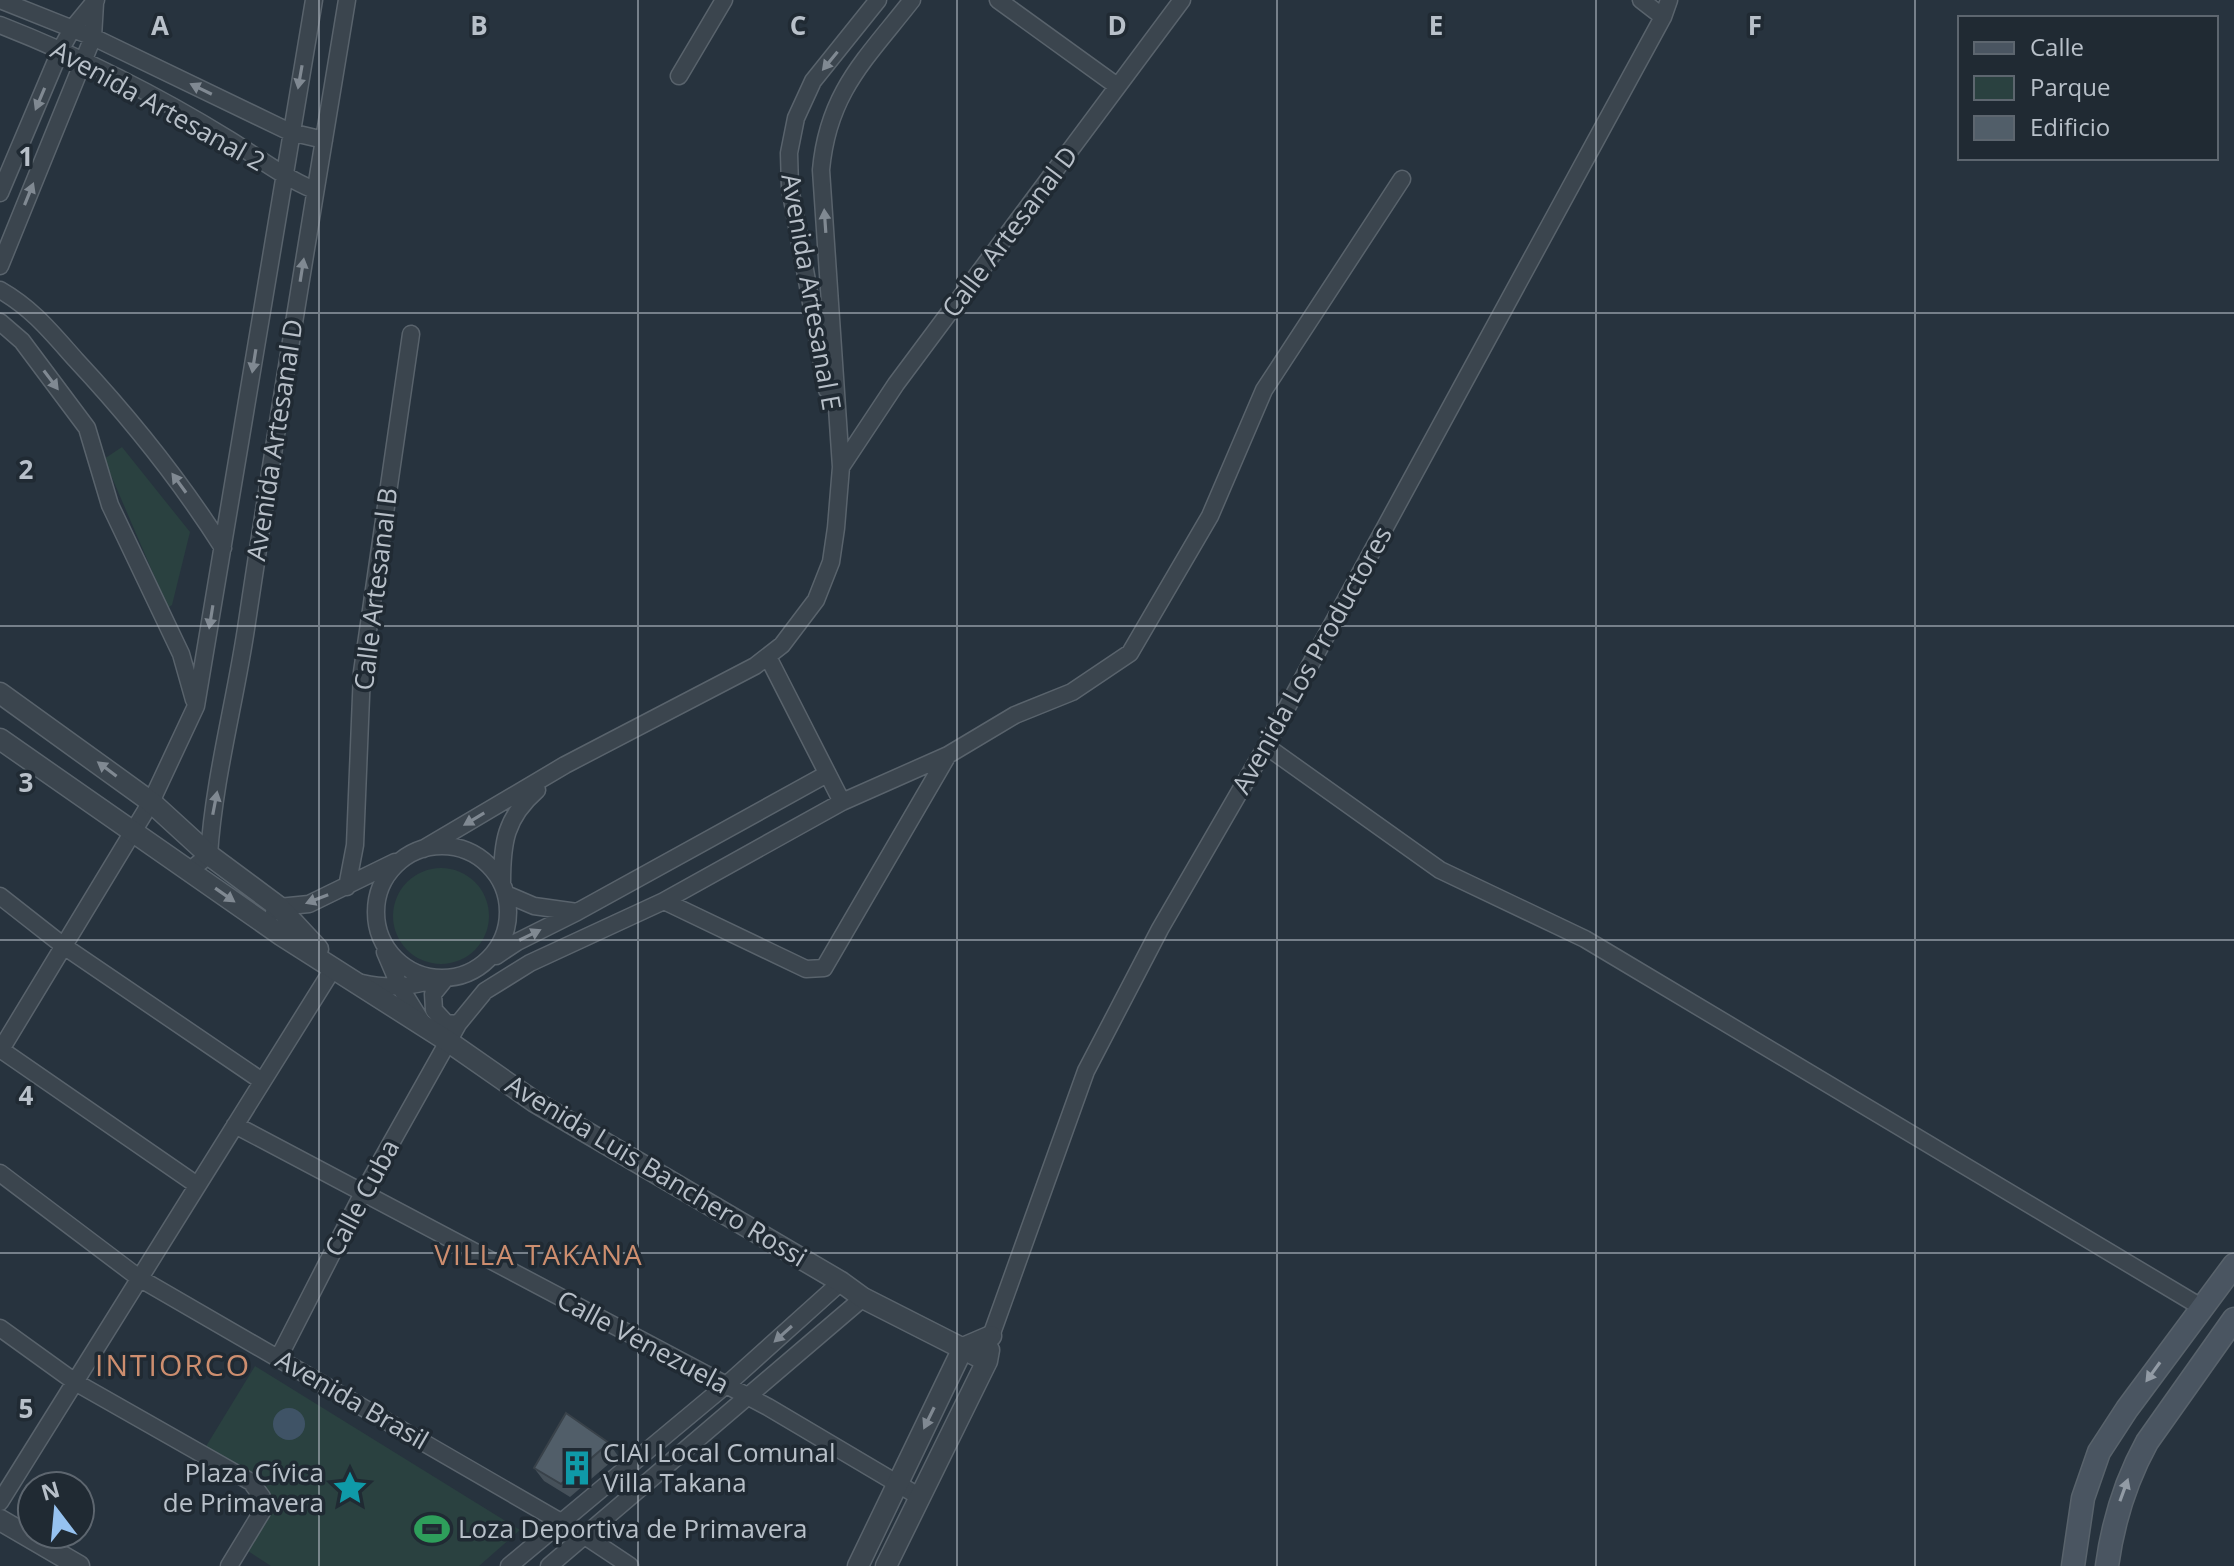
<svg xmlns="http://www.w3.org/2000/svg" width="2234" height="1566" font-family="'Open Sans',sans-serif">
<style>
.green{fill:#2a4140}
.water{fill:#3f5366}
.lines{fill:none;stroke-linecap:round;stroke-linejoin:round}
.minor-casing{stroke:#59636c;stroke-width:19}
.tertiary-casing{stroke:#59636c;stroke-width:23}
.secondary-casing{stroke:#59636c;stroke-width:25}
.minor{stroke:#3b454e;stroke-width:16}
.tertiary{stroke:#3b454e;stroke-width:20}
.secondary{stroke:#4a5561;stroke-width:22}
.wall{fill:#46515a}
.building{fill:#515e69;stroke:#39424a;stroke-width:2}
.oneway{fill:#808992}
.oneway2{fill:#929ba5}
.grid{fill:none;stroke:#b8c0c9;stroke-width:2;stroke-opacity:0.55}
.labels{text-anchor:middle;stroke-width:7;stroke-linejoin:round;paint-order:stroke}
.street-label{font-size:26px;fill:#b8c0c9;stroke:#202a33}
.poi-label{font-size:26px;fill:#b8c0c9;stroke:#202a33;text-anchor:start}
.neighbourhood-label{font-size:28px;letter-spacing:2px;fill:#cd8e6f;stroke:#202a33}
.quarter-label{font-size:30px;letter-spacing:2px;fill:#cd8e6f;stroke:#202a33}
.grid-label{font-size:26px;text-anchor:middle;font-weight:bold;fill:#b8c0c9;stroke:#202a33;stroke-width:7;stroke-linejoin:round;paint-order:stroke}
</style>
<rect width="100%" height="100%" fill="#27333e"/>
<path class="green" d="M122 447 190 532 172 605 168 608 104 459Z
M393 916a48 48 0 1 1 96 0a48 48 0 1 1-96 0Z
M255 1366 520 1530 479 1566H271L245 1549 278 1501 202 1453Z"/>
<path class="water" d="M273 1424a16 16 0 1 1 32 0a16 16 0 1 1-32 0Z"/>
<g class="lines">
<g class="minor-casing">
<path id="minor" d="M0 0 93 37 290 132 324 140
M998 0 1117 86
M1641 0 1663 17
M0 25C79 56 157 95 230 140 259 158 283 177 314 190
M679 76 724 0
M0 193 61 49 72 29 96 0
M0 266 93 37 95 3
M0 290C33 309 51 332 76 360 131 419 180 480 223 548
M0 322 22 341 87 428 110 505 181 654 194 700
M827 390 790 188 789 153 796 118 813 81 878 0
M841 467 896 384 1182 0
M768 657 842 802
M1266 746 1440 870 1585 939 2201 1307
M376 912a66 66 0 1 1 132 0a66 66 0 1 1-132 0Z
M423 849 565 765 755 666 782 645 816 600 831 562 836 528 841 467 821 170C828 92 866 59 912 0
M189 871 209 855C214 777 236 699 247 622 278 414 313 207 347 0
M502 883C502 843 505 818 537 790
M347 887 355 845 362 672 411 334
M506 894 534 906 577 912
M0 896 65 947 262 1081
M664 901 842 802 948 755 1015 715 1072 692 1130 653 1210 516 1264 390 1402 179
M274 912 279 907 309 904 395 862
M385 952 400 987 423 1024
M496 956 517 942 577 912 827 774
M446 978 433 994 434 1010 446 1023 458 1024
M362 983C389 989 410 987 437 979
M0 1049 197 1185
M0 1051 151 802 196 706 314 0
M235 1125 768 1407 920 1497
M0 1173 139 1278 585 1536 630 1566
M0 1328 75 1382 251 1482 262 1497 263 1510 229 1566
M991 1336 1086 1071 1160 929 1266 746 1663 17 1669 0
M279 1357 363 1193 458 1024 485 991 530 963 664 901 806 969 824 968 948 755
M0 1502 334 967
M509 1566 732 1380 841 1282
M549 1566 863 1298"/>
</g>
<g class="tertiary-casing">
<path id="tertiary" d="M0 693 151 802 209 855 279 907 318 949
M0 739 281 935 449 1042 535 1102 841 1282 863 1298 987 1361
M0 1520 79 1566
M858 1566 963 1348 991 1336
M886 1566 987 1361 989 1350"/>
</g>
<g class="secondary-casing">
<path id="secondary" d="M2073 1566 2083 1498 2099 1452 2127 1409 2234 1265
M2107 1566C2113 1521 2125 1482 2147 1442L2234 1319"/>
</g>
<use href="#minor" class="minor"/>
<use href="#tertiary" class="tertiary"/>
<use href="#secondary" class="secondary"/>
</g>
<path class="wall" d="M609 1443 618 1456 570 1497 544 1481 534 1468Z"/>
<path class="building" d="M566 1413 609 1443 561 1484 534 1468Z"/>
<defs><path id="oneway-solid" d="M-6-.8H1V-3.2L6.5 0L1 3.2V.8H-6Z" transform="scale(2)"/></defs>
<g class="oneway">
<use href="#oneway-solid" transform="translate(830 61) rotate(129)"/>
<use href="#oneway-solid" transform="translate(300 77) rotate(100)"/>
<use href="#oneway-solid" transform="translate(201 89) rotate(-154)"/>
<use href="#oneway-solid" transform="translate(40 99) rotate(113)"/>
<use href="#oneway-solid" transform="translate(29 194) rotate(-68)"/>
<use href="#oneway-solid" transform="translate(825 221) rotate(-94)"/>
<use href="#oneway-solid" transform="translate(302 270) rotate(-81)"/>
<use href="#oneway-solid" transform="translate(254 361) rotate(99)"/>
<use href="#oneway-solid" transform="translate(51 380) rotate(53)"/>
<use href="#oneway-solid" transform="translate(179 483) rotate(-126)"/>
<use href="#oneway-solid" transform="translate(211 617) rotate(99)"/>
<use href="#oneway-solid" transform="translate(107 769) rotate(-143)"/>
<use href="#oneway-solid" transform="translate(215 803) rotate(-79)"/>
<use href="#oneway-solid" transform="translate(474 819) rotate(149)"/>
<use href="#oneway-solid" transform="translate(225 895) rotate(35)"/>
<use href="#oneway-solid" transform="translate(317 899) rotate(159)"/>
<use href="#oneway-solid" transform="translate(530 935) rotate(-26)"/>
<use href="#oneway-solid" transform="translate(783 1334) rotate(138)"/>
<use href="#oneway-solid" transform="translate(929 1418) rotate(116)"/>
</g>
<g class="oneway2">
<use href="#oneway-solid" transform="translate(2153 1372) rotate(126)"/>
<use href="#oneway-solid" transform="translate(2124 1490) rotate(-70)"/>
</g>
<path class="grid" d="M319 0V1566M638 0V1566M957 0V1566M1277 0V1566M1596 0V1566M1915 0V1566M0 313H2234M0 626H2234M0 940H2234M0 1253H2234"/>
<defs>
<g id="building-bare" transform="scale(2.76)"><path d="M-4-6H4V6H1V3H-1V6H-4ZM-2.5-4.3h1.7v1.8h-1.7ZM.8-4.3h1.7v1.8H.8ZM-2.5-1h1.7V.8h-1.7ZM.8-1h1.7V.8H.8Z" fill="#0f9aa8" stroke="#202a33" stroke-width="2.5" paint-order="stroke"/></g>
<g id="sight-bare" transform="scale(2.76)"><path d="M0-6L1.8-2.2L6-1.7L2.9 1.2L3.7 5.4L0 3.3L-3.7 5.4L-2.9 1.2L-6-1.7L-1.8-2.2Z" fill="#0f9aa8" stroke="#202a33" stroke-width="2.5" paint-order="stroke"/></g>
<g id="stadium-bare" transform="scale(2.76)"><path d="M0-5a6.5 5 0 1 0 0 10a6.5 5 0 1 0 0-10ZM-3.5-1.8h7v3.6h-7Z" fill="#2e9e5b" stroke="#202a33" stroke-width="2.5" paint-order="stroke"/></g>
</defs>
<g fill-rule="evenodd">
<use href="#building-bare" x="577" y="1468"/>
<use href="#sight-bare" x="350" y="1488"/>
<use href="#stadium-bare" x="432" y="1529"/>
</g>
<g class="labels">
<g class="street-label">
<text transform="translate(158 106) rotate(29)" y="9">Avenida Artesanal 2</text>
<text transform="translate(1010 232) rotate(-53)" y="9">Calle Artesanal D</text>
<text transform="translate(811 292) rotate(80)" y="9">Avenida Artesanal E</text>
<text transform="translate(275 440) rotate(-81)" y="9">Avenida Artesanal D</text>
<text transform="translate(376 589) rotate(-83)" y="9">Calle Artesanal B</text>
<text transform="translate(1312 660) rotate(-61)" y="9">Avenida Los Productores</text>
<text transform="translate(656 1171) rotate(31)" y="9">Avenida Luis Banchero Rossi</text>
<text transform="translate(362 1198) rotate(-62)" y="9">Calle Cuba</text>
<text transform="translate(643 1342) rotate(28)" y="9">Calle Venezuela</text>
<text transform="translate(352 1400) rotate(30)" y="9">Avenida Brasil</text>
</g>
<g class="poi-label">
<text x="603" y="1462">CIAI Local Comunal<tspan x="603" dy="30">Villa Takana</tspan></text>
<text x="324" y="1482" text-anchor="end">Plaza Cívica<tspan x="324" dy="30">de Primavera</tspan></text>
<text x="458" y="1538">Loza Deportiva de Primavera</text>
</g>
<g class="neighbourhood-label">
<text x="539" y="1265">VILLA TAKANA</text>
</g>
<g class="quarter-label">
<text x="173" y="1376">INTIORCO</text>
</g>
</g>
<g class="grid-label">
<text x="160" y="35">A</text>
<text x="479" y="35">B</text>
<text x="798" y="35">C</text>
<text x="1117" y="35">D</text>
<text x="1436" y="35">E</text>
<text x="1755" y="35">F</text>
<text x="26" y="166">1</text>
<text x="26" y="479">2</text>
<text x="26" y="792">3</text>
<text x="26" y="1105">4</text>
<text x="26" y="1418">5</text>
</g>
<rect x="1958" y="16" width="260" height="144" fill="#202a33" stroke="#5d666f" stroke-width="2"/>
<rect x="1974" y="42" width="40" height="12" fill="#4a5561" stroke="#5d666f" stroke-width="2"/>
<text x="2030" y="56" font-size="24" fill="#b8c0c9">Calle</text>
<rect x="1974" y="76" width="40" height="24" fill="#2a4140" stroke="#5d666f" stroke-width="2"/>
<text x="2030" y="96" font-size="24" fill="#b8c0c9">Parque</text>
<rect x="1974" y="116" width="40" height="24" fill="#515e69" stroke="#5d666f" stroke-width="2"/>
<text x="2030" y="136" font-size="24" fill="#b8c0c9">Edificio</text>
<g transform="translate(56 1510) rotate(344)"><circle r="38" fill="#202a33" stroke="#5d666f" stroke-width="2"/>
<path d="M0-6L14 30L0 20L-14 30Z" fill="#96c2f0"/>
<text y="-12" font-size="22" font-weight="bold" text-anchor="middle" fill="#b8c0c9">N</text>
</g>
</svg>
